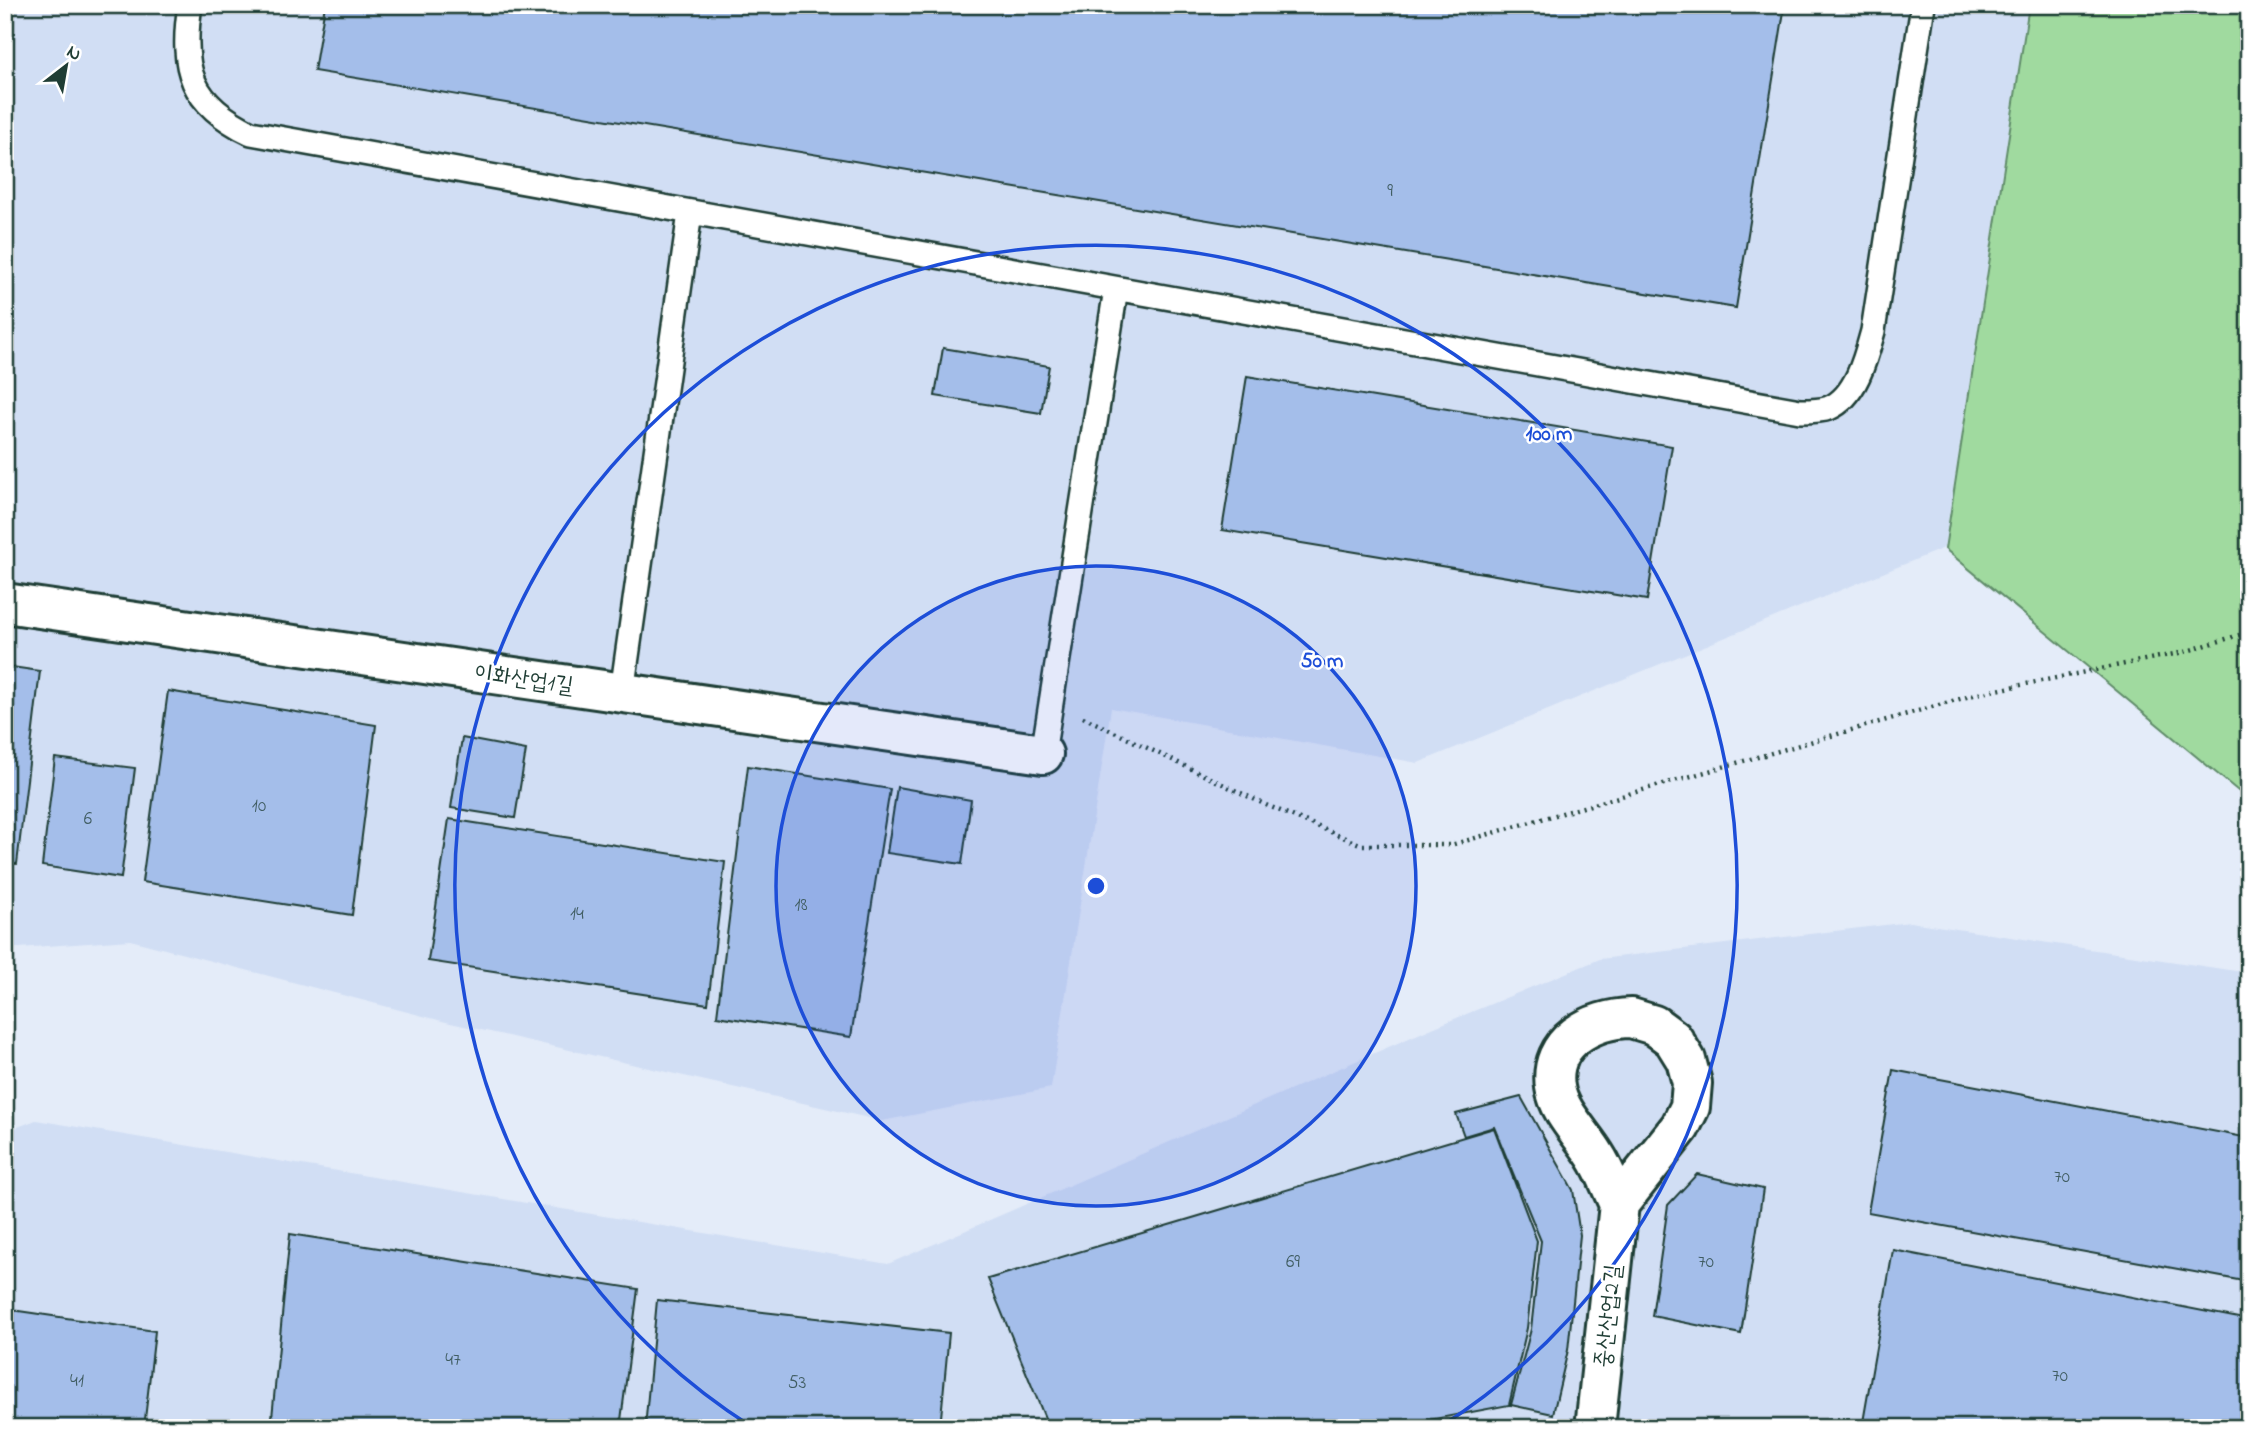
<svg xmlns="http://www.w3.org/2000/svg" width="2254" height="1433" font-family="'Indie Flower','Poor Story',sans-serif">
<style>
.built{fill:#d1def4}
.green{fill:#a0da9f;stroke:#608c6a;stroke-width:2}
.building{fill:#a4beea;stroke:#1f3d34;stroke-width:2}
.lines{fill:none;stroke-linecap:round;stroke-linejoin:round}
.service-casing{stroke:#1f3d34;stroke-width:28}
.minor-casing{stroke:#1f3d34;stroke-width:44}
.path{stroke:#1f3d34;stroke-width:4.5;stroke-dasharray:2 5;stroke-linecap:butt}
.service{stroke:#fff;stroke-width:23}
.minor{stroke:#fff;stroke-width:38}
.ring{fill:none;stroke:#1d4ed8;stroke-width:3.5}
.labels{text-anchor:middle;stroke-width:5;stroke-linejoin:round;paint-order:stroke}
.number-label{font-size:19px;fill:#405d62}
.street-label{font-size:23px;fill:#1f3d34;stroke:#fff}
.centre{fill:#1d4ed8;stroke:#fff;stroke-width:3.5}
.ring-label{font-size:21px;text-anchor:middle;font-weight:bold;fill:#1d4ed8;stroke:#fff;stroke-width:5;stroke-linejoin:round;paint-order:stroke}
</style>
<rect width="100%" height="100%" fill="#e4ecf9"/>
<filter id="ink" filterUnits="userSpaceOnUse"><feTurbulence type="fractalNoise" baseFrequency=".0143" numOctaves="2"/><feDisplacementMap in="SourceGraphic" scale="14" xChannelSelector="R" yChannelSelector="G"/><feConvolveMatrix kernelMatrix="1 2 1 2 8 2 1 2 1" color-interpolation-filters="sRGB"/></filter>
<g filter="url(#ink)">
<path class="built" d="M5 5H2028L1944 548 1418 763 1111 708 1051 1088 882 1121 446 1022 130 940 5 949Z
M1910 922 2249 973V1428H5V1132L36 1120 888 1264 1430 1029 1600 959Z"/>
<path class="green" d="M2029 5H2249V800L1945 549Z"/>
<path class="building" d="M325 5H1785L1736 308 314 71Z
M943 348 1049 366 1041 413 935 396Z
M1247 376 1672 446 1647 600 1222 530Z
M5 666 40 671 17 864 5 863Z
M168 691 376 725 352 915 142 882Z
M462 738 526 750 515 818 451 808Z
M55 758 135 768 121 878 42 866Z
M748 766 890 789 851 1037 717 1016Z
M897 787 971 800 962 864 887 853Z
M449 819 725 862 708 1004 428 961Z
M1893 1070 2249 1138V1282L1868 1212Z
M1521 1097 1573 1190 1580 1235 1568 1350 1553 1414 1511 1405 1531 1329 1541 1241 1494 1127 1464 1136 1456 1114Z
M1494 1128 1537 1241 1527 1328 1509 1405 1387 1428H1049L988 1279Z
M1697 1174 1763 1189 1741 1334 1652 1316 1668 1205Z
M290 1234 638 1289 620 1428H271Z
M1893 1250 2249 1320V1428H1862Z
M657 1300 949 1333 940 1428H645Z
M5 1309 155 1331 144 1428H5Z"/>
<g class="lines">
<g class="service-casing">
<path id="service" d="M190 5C180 70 191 104 251 133L1800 411C1809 411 1821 411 1829 408 1856 397 1866 357 1873 331L1923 5
M622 692 690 213
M1043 754 1116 289"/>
</g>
<g class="minor-casing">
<path id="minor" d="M5 603 1043 754
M1631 1018 1654 1025 1673 1039 1686 1060 1692 1083 1690 1107 1680 1127 1619 1204C1611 1188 1605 1170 1595 1155 1583 1135 1558 1111 1555 1087 1548 1041 1592 1019 1631 1018Z
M1595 1428 1619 1204"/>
</g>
<path class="path" d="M1083 717 1266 805 1362 845H1451L1977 694 2184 652 2249 632"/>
<use href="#service" class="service"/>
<use href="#minor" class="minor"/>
</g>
</g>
<circle cx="1096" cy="886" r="320" fill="#1d4ed8" fill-opacity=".12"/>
<g class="ring">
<circle cx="1096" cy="886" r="320"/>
<path d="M752 1427A641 641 0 1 1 1440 1427"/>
</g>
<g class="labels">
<g class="number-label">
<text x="1390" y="196">9</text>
<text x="259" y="811">10</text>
<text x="88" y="824">6</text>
<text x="801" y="910">18</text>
<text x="577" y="919">14</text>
<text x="2062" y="1182">70</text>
<text x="1293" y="1267">69</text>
<text x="1706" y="1267">70</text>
<text x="453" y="1365">47</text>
<text x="2060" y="1381">70</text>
<text x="77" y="1386">41</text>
<text x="797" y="1388">53</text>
</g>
<g class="street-label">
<text transform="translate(524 678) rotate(8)" y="8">이화산업1길</text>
<text transform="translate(1607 1316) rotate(-84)" y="8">중산산업2길</text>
</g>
</g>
<circle cx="1096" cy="886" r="10" class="centre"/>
<g class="ring-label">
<text x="1549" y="440">100 m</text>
<text x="1322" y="667">50 m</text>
</g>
<rect width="2254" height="1433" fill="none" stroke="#fff" stroke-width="28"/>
<rect x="14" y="14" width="2226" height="1405" fill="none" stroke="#1f3d34" stroke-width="2.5" filter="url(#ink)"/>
<g transform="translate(66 66) rotate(31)" stroke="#ffffff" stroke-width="5" paint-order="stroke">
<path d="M0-5L12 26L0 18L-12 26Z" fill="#1f3d34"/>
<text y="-10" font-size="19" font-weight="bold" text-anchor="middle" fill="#1f3d34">N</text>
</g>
</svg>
